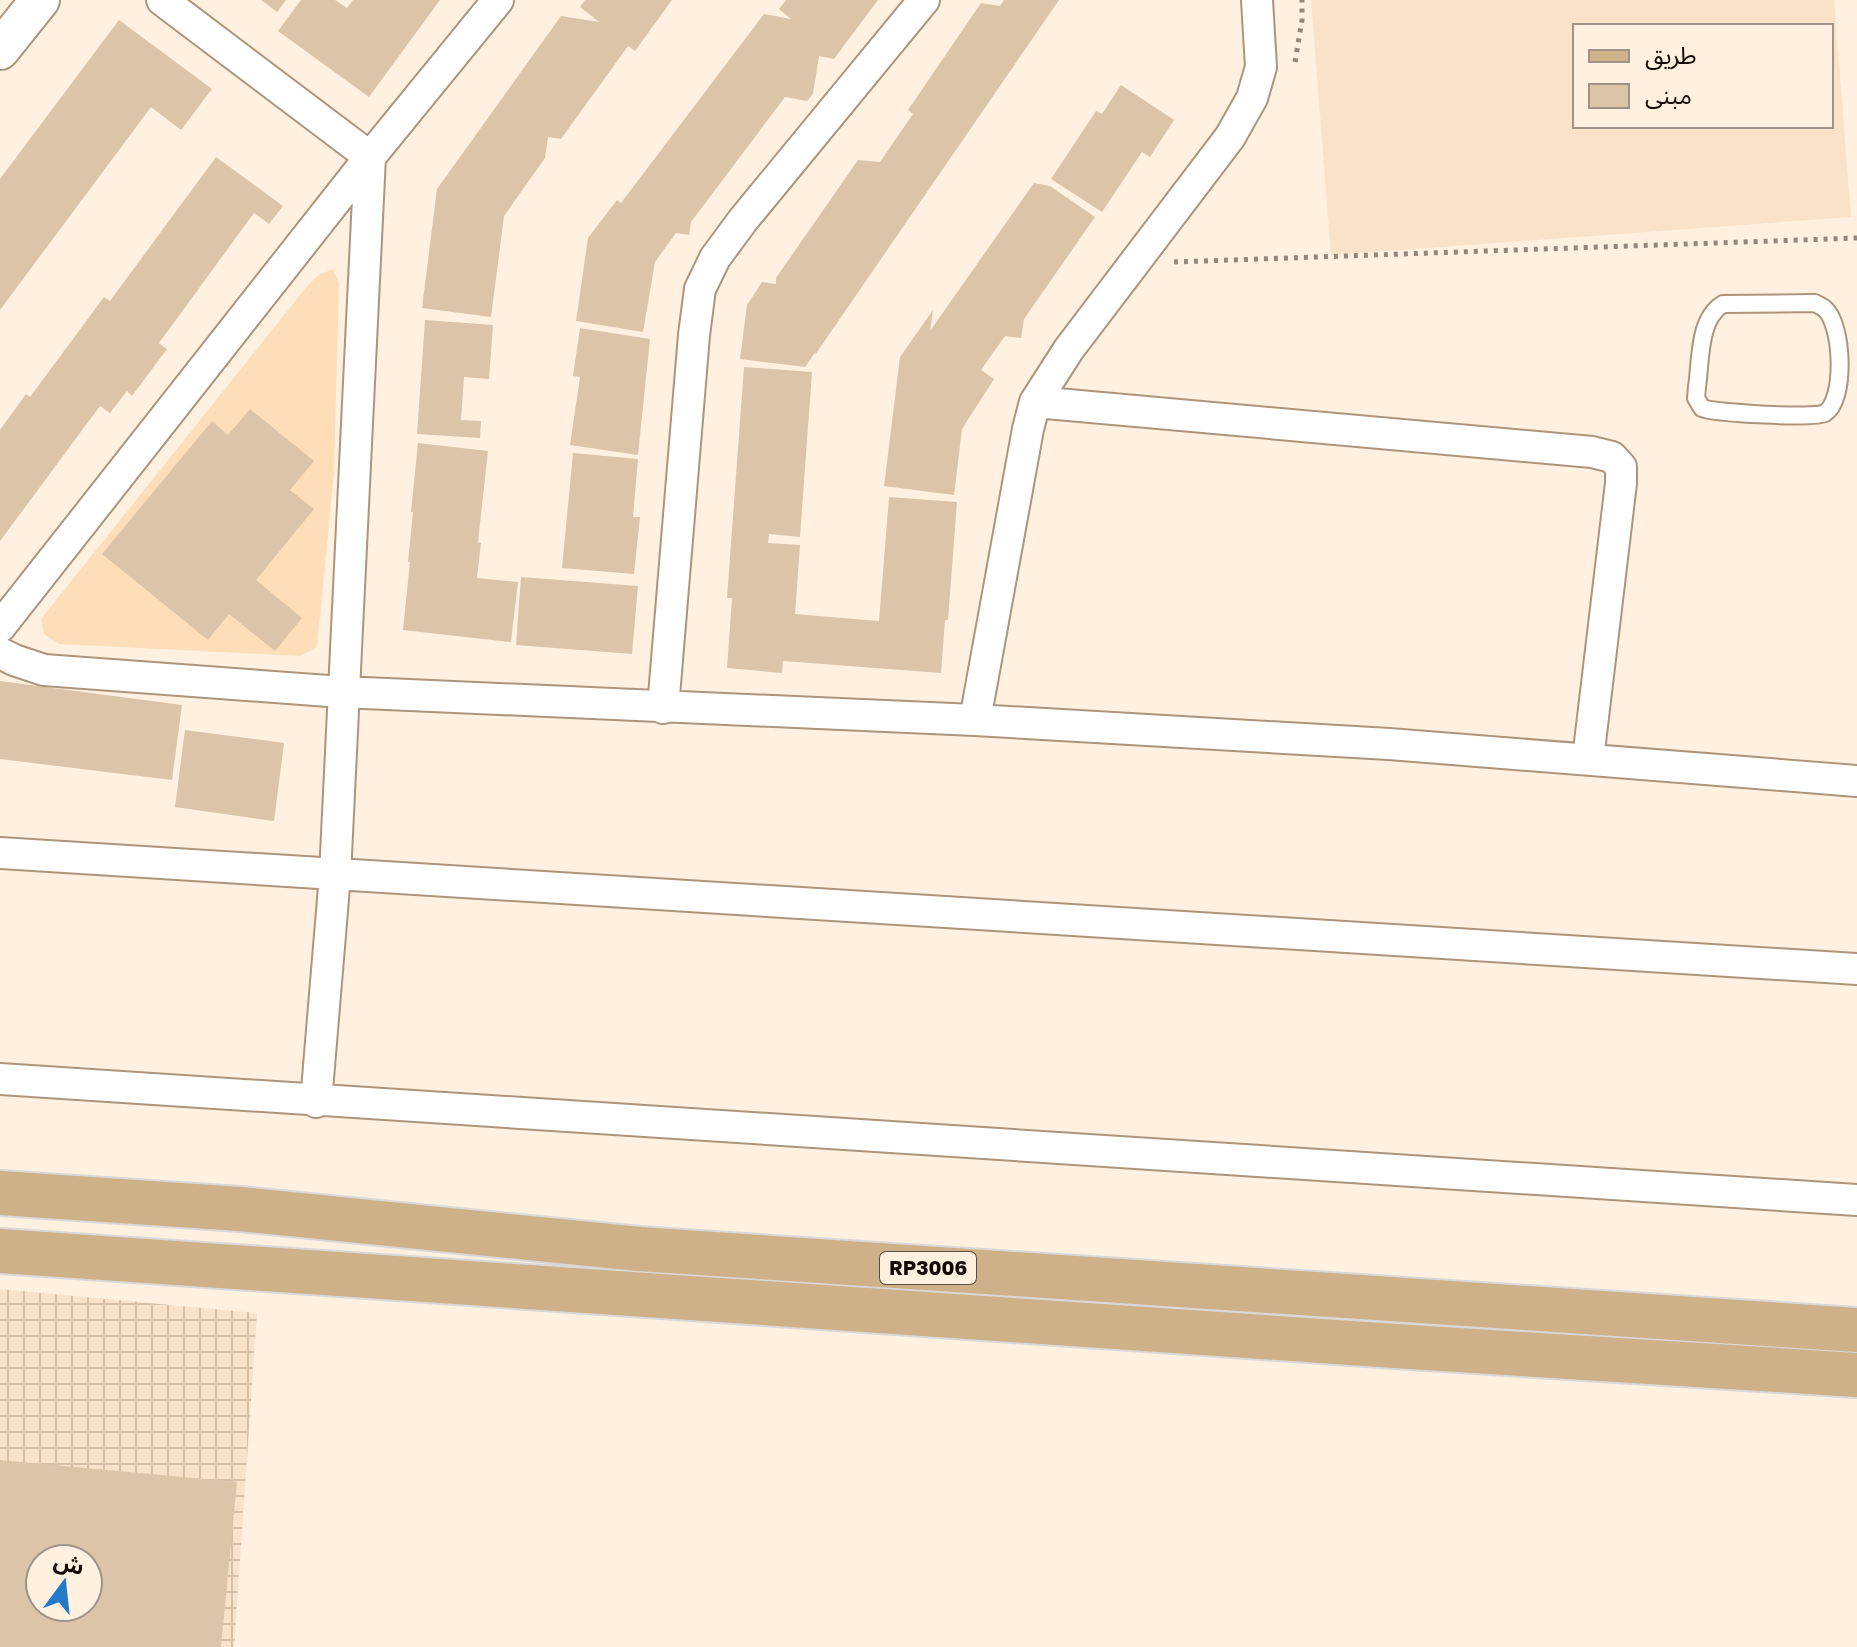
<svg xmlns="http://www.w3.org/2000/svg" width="1857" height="1647" font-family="'Golos Text','Noto Sans Arabic',sans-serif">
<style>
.built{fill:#fae2c8;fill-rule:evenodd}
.industrial{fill:url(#industrial-grid);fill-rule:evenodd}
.grass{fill:#feddb9}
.building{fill:#dcc4a9;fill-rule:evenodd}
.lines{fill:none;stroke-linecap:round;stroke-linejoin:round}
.service-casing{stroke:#ac957c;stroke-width:20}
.minor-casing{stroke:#ac957c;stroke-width:34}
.tertiary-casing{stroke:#ac957c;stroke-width:42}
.primary-casing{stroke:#d9d8d7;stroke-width:48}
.path{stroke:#93877c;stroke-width:5;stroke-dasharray:4 6;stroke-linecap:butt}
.service{stroke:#fff;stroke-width:16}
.minor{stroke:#fff;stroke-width:30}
.tertiary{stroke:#fff;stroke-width:38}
.primary{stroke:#ceb089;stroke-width:44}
.labels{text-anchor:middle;stroke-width:8;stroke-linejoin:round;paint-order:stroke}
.shield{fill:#fff0e0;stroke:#594f45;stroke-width:2}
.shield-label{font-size:20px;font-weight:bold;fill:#120a03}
</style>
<defs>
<pattern id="industrial-grid" width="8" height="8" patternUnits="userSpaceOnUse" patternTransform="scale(2)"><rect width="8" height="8" fill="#fae2c8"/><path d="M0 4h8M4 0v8" fill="none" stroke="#d5c1aa"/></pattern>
</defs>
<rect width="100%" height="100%" fill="#fff0e0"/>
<path class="built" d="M1311 0H1834L1851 217 1331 255ZM1575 26H1831V126H1575Z"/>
<path class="industrial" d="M0 1289 257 1313 234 1647H0ZM40 1559H88V1607H40Z"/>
<path class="grass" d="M333 269 339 283 334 472 317 647 300 656 59 644 44 634 41 619 309 284 319 275Z"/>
<path class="building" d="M261 0H286L277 12Z
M301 0H335L347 8 353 0H440L369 97 278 31Z
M585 0H672L635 51 628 46 561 139 548 137 545 158 504 216 491 317 422 308 437 189 561 16 599 22 580 7Z
M786 0H878L834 59 819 56 813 94 807 101 785 97 691 222 689 235 676 233 655 262 643 332 576 321 588 238 617 200 621 203 764 14 791 19 779 9Z
M1004 0H1059L815 355 816 351 805 367 740 359 747 305 762 282 776 284V278L858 160 880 162 913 114 908 110 981 3 1000 6Z
M119 20 212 89 181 130 151 107 0 310V179Z
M1121 85 1174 120 1150 157 1142 152 1102 212 1051 179 1096 111 1102 114Z
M216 157 283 206 269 224 254 213 159 343 167 349 132 396 127 391 110 413 100 406 0 541V430L26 394 30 397 104 297 110 301Z
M1034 183 1050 186 1095 217 1024 319 1021 338 1005 336 981 370 994 379 962 429 954 495 884 486 900 357 933 310 930 331Z
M425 320 493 325 489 379 464 377 461 420 481 421 480 438 417 434Z
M580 328 650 339 638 455 570 445 580 377 573 376Z
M744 367 812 372 800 537 769 534 768 543 800 545 795 614 879 621 889 497 957 502 948 620H945L941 673 783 661 782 673 727 668 732 598H727Z
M250 409 314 461 290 490 314 509 256 580 302 618 275 651 229 614 208 640 102 554 212 421 228 435Z
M418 443 488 451 478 542 481 543 477 578 518 582 511 642 403 630 410 562H408L413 512H411Z
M573 453 638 459 633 517H640L634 574 562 568Z
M521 577 638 586 632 654 516 645Z
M0 681 182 705 172 780 0 759Z
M185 730 284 743 274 821 175 807Z
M0 1460 237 1482 221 1647H0ZM40 1559H88V1607H40Z"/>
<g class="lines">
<g class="service-casing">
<path id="service" d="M1815 303C1818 305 1822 306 1825 309 1843 325 1846 400 1825 413 1816 419 1714 413 1702 408L1696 398 1697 387C1701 360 1698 319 1723 304Z"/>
</g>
<g class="minor-casing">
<path id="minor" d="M162 0 370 157 335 875 316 1102
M1035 402 1592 452 1612 457 1621 467V483L1588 759
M0 627 370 157 498 0
M0 653 14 660 44 670 342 692 975 720 1389 744 1857 781
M663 708 694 335 700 289 715 258 743 220 924 0
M975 720 1028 429 1035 402 1069 349 1230 137 1252 98 1261 67 1257 0
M0 853 1857 969
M0 1079C619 1123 1238 1164 1857 1200"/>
</g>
<g class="tertiary-casing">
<path id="tertiary" d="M0 50 40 0"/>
</g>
<g class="primary-casing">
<path id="primary" d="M0 1193 240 1209 639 1249 1857 1330
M0 1251 1395 1346 1857 1375"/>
</g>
<path class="path" d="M1295 62 1302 20V0
M1174 262 1857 238"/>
<use href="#service" class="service"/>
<use href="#minor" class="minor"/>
<use href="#tertiary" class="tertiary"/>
<use href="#primary" class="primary"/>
</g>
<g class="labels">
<rect class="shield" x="880" y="1252" width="96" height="32" rx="6"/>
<g class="shield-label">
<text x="928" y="1275">RP3006</text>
</g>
</g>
<rect x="1573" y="24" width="260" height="104" fill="#fff0e0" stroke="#a09488" stroke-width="2"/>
<rect x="1589" y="50" width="40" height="12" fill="#ceb089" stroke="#a09488" stroke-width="2"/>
<text x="1645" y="64" font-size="24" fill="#120a03">طريق</text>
<rect x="1589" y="84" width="40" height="24" fill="#dcc4a9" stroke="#a09488" stroke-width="2"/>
<text x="1645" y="104" font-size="24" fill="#120a03">مبنى</text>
<g transform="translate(64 1583) rotate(15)"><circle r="38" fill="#fff0e0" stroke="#a09488" stroke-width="2"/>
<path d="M0-6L14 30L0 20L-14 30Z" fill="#227ac8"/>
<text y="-12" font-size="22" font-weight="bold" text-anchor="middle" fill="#120a03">ش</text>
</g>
</svg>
